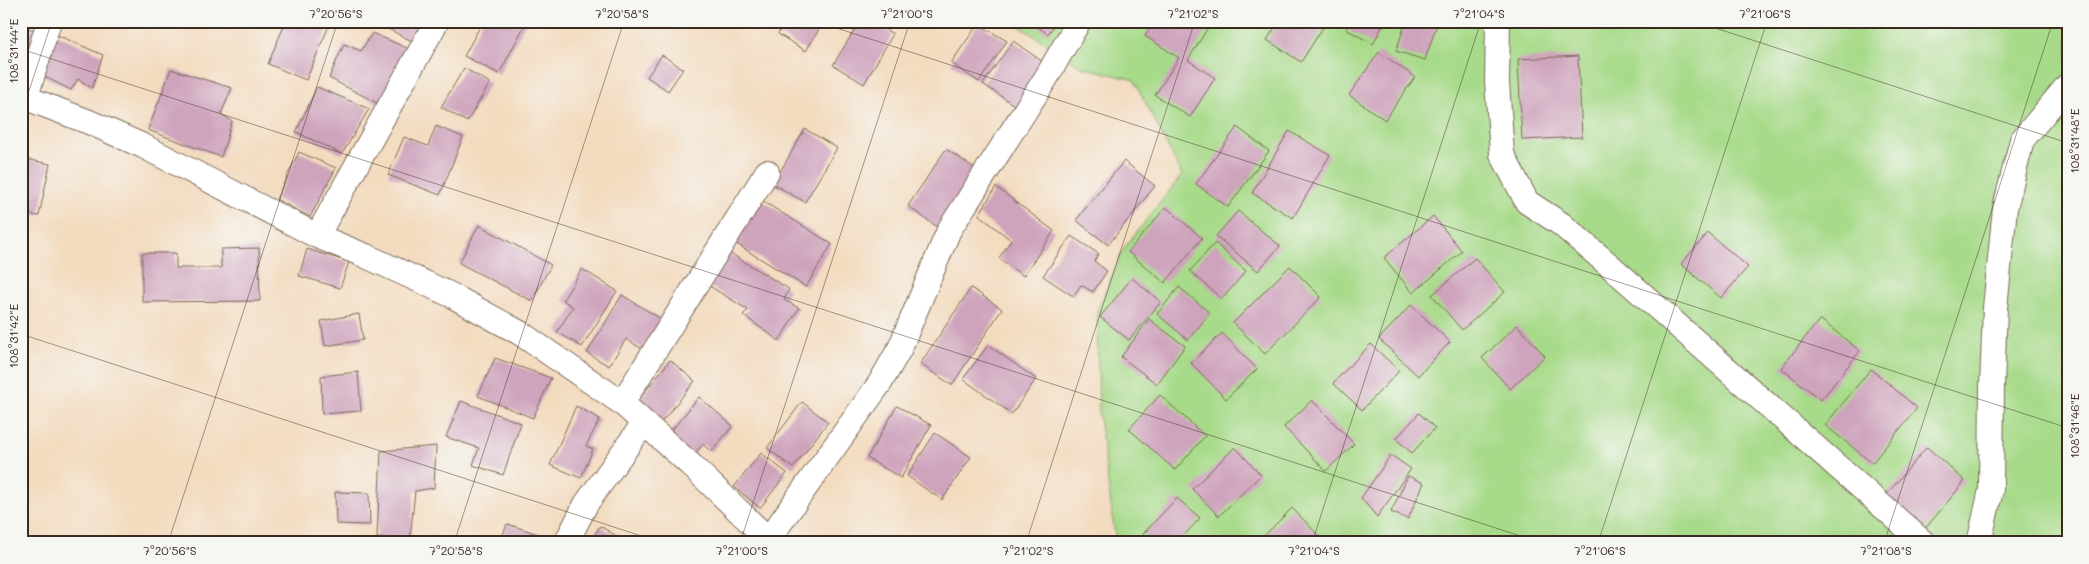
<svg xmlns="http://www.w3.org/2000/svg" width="2089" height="564" font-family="Mali,sans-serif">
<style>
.green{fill:#a7da89;stroke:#718254}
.building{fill:#cea3bc}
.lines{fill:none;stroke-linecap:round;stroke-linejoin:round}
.street-casing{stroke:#7b6856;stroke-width:26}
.street{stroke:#fff;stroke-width:24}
.ticks{fill:none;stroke:#3b2a1e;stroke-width:1;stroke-opacity:0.45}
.neatline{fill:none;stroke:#3b2a1e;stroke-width:2}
.ticks-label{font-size:12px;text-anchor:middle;fill:#3b2a1e}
</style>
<rect width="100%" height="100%" fill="#f6f6f2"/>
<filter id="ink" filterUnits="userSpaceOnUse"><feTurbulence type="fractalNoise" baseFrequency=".02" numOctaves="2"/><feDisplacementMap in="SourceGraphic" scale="10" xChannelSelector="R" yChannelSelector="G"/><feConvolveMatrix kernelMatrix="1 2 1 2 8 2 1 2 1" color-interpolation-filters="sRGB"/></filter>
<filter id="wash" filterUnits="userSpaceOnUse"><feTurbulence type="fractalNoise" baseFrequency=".0096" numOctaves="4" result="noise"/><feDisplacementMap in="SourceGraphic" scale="20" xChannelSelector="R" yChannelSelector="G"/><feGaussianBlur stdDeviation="1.12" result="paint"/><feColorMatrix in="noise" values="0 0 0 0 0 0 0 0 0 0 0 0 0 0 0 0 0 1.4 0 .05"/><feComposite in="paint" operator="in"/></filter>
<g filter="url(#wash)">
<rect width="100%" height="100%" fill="#f3dbbf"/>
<path class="green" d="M1011 21H2068V543H1116L1099 416 1097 311 1124 248 1182 175 1134 80 1083 67Z"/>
<g id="blocks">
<path class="building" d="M95 21H123L122 29Z
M286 21H331L306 80 268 64Z
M380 21H428L416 43 378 24Z
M483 21H527L499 74 464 56Z
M785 21H824L806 51 778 34Z
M860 21H871L893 34 864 84 833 65Z
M1029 21H1057L1048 34Z
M1154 21H1212L1188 60 1215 78 1190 117 1155 95 1179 58 1145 36Z
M1279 21H1327L1301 62 1267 40Z
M1350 21H1385L1373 44 1346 29Z
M1406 21H1438L1425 60 1396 51Z
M978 24 1007 41 979 82 951 63Z
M21 25 38 32 28 59 21 55Z
M372 33 409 49 379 104 329 78 344 44 361 51Z
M57 35 103 55 92 88 78 79 71 90 39 74Z
M1013 41 1046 64 1017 107 983 84Z
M1379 52 1415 77 1385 120 1349 95Z
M662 55 683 69 668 91 647 77Z
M1578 56 1582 137 1522 140 1518 59Z
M464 68 490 83 467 122 441 107Z
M171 69 232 88 221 114 232 121 221 157 148 130Z
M317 87 369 109 342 154 296 132Z
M436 126 463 137 440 195 388 175 404 137 428 146Z
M1237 127 1269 151 1228 207 1196 184Z
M805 129 837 148 805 202 773 184Z
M1289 131 1330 155 1293 218 1252 193Z
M946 149 976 169 937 227 908 206Z
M299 152 336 168 310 217 276 199Z
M21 158 50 164 39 216 21 213Z
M1124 161 1155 186 1108 245 1076 220Z
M996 187 1054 231 1023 276 999 258 1011 240 979 215Z
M761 200 832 244 806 287 735 243Z
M1166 207 1202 238 1165 283 1128 252Z
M1238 211 1280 246 1258 271 1216 236Z
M1433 216 1462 251 1413 293 1384 258Z
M479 225 551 265 532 301 459 263Z
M1708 233 1748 267 1721 298 1681 264Z
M1071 236 1099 254 1094 261 1107 271 1093 292 1081 285 1073 296 1043 276Z
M1215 243 1246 271 1222 299 1190 271Z
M259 248 260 301 142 302V253H176V268H221V249Z
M307 249 349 262 340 288 299 276Z
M728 252 789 289 784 300 799 308 779 341 743 315 748 310 708 285Z
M1475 258 1505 292 1462 330 1432 295Z
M1290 266 1321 297 1265 354 1233 323Z
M582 269 617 291 582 347 557 332 573 307 563 300Z
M1132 278 1161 302 1129 340 1100 317Z
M1179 287 1210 313 1188 340 1157 314Z
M971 288 1002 309 952 385 920 364Z
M622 295 661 319 642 349 626 339 609 366 587 353Z
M1411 305 1450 342 1418 376 1379 339Z
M359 314 363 340 325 346 321 321Z
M1149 319 1185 346 1157 384 1121 357Z
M1820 319 1860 351 1821 400 1781 368Z
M1517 325 1545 356 1510 389 1482 358Z
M1222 333 1257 369 1226 399 1191 363Z
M1371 344 1399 371 1362 410 1333 383Z
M988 345 1036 379 1012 414 963 379Z
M495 358 551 378 533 418 478 396Z
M670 360 695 381 659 425 634 405Z
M1871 369 1917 408 1872 463 1825 425Z
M358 372 361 411 322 414 321 376Z
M1160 395 1205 436 1175 470 1129 429Z
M699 397 733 426 711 452 703 444 691 458 666 437Z
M1312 400 1354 444 1326 471 1284 427Z
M461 401 521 423 503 475 473 465 479 448 446 437Z
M802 402 828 422 793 468 767 448Z
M576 406 600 419 586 446 593 449 581 478 550 465Z
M897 406 931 425 901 478 867 458Z
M1419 413 1435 428 1412 453 1396 439Z
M935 433 971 457 942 500 907 476Z
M436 446 434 488 415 491 410 539 377 538 381 451Z
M1235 447 1261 475 1219 516 1192 489Z
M1927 447 1965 481 1924 530 1885 496Z
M761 453 787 473 760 508 734 487Z
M1391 455 1411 469 1377 517 1361 498Z
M1408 476 1424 483 1408 519 1391 512Z
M335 492 369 493 370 525 336 524Z
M1177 498 1200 518 1177 543H1153L1143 534Z
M1292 508 1326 543H1257Z
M507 524 551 538 550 543H500Z
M600 526 628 543H589Z"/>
</g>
</g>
<g filter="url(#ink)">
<use href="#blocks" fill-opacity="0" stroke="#7b6856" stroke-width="1"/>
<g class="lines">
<g class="street-casing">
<path id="street" d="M1498 21 1497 82 1502 154 1527 202 1561 224 1608 264 1924 543
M21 96 89 122 143 146 317 236 366 256 451 295 520 333 622 403 692 466 772 543
M26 97 49 21
M317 236 437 21
M622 403 767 172
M768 540 880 383 900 348 949 230 1046 78 1079 21
M566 543 586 504 644 423
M1979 543 1991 490 1992 386 1995 308 2005 208 2022 140 2068 85"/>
</g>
<use href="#street" class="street"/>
</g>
</g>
<path class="ticks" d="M815 21 2068 428M1694 21 2068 143M21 49 1542 543M21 115 52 21M21 334 663 543M168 543 338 21M454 543 624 21M740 543 910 21M1026 543 1195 21M1312 543 1481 21M1598 543 1767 21M1884 543 2053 21"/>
<rect width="2089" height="564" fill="none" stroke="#f6f6f2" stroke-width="55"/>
<rect x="28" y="28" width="2034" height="508" class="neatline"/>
<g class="ticks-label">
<text x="336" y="18">7°20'56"S</text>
<text x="622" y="18">7°20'58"S</text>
<text x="907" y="18">7°21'00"S</text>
<text x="1193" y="18">7°21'02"S</text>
<text x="1479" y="18">7°21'04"S</text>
<text x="1765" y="18">7°21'06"S</text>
<text transform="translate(14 51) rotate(-90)" y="4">108°31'44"E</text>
<text transform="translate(2075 141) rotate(-90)" y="4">108°31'48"E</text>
<text transform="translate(14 336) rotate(-90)" y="4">108°31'42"E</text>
<text transform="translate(2075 426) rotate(-90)" y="4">108°31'46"E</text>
<text x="170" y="555">7°20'56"S</text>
<text x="456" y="555">7°20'58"S</text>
<text x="742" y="555">7°21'00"S</text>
<text x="1028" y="555">7°21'02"S</text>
<text x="1314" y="555">7°21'04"S</text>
<text x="1600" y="555">7°21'06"S</text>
<text x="1886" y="555">7°21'08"S</text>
</g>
</svg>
